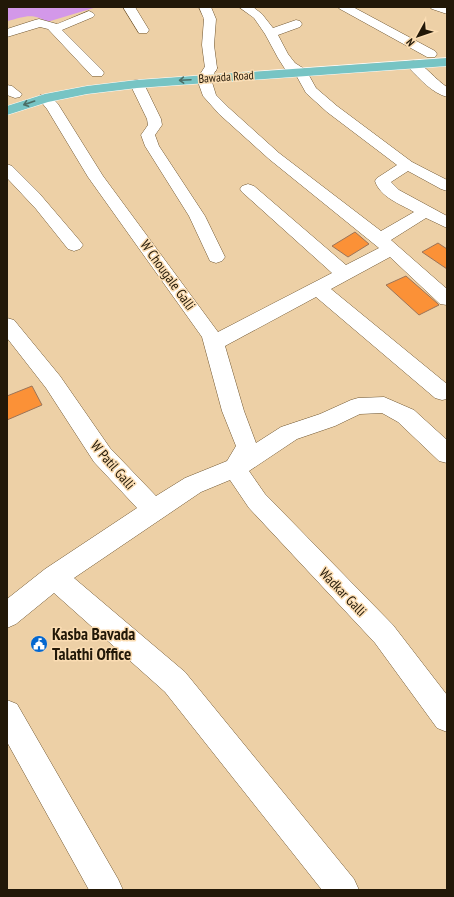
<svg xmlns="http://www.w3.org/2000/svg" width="454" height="897" font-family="'PT Sans Narrow',sans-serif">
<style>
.green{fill:#d398e9}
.building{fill:#fb9137;stroke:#9c7458}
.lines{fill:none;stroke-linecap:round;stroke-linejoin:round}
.minor-casing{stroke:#705630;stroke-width:1}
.tertiary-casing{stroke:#705630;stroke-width:1}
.primary-casing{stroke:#fff;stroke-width:1}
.minor{fill:#fff;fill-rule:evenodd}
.tertiary{fill:#fff;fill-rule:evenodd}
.primary{fill:#77c4c4;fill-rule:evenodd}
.oneway{stroke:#4c6e66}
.labels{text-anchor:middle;stroke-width:3;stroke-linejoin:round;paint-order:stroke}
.far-street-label{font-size:12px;fill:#221808;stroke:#fbddb3}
.street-label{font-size:14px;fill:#221808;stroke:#fbddb3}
.near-poi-label{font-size:17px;font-weight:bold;fill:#221808;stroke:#fbddb3;text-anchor:start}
</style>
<rect width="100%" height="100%" fill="#edd0a6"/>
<path class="green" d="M7 7H97L47 22C32 12 24 17 7 21Z"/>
<path class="building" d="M355 232 369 244 348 257 332 246Z
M438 243 447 249V269L422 252Z
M406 276 437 303 439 305 419 315 386 285Z
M32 386 42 405 7 420V396Z"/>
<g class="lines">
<g class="minor-casing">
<path id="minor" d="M123 7H135L149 30 147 33H139Z
M239 7H253L262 14 273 28 296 20 300 21 302 24 300 27 278 35 288 54 295 63 306 70 316 88 337 106 412 162 447 180V191L441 189 408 171 391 182 399 190 447 216V228L426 218 391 240 447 289V305L440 304 390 257 331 289 447 384V399L442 400 435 398 316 297 225 346 244 411 256 443 281 427 320 414 351 400 358 398 384 397 414 410 447 440V463L439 461 398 422 382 413 360 414 335 426 297 439 249 471 265 494 393 625 447 695V732L437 728 375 643 249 508 230 480 201 492 74 578 185 672 354 879 359 890H322L165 692 54 593 16 624 7 628V599L45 569 137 508 94 462 46 388 7 338V318L14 320 60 376 110 448 156 496 185 478 227 461 236 446 222 411 202 337 88 177 47 109 38 98 40 95C49 93 52 98 58 104L103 176 218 332 332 273 242 192 240 189 242 186 248 184 254 186 346 265 379 248 269 159 219 114 203 96 197 79 206 65H216L217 68 211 79 216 95 229 108 279 153 381 231 414 212C400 204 380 197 375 181L377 178 397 165 327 112 306 93 296 75 285 69 278 58 265 34 254 18Z
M338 7H353L435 51 437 54 435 57H427L340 9Z
M430 7H447V14L432 9Z
M89 11 93 13 95 15 93 17 62 30 102 70 104 73 102 76H92L48 29 40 27 7 37V29L35 20 39 19 57 24Z
M414 61C424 64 437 81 447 87V97C432 93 420 79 409 68L408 65 409 62Z
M137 80 142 81 144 84 161 119 162 125 155 135 159 146 205 216 225 257 222 261 216 263 210 261 189 216 145 146 141 135 148 125 147 119 130 84 132 81Z
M7 164 12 166 39 193 80 241 83 245 80 249 74 251 68 249 36 209 7 178Z
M7 700 17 704 118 879 123 890H89L7 742Z"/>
</g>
<g class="tertiary-casing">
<path id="tertiary" d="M199 7H211L216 19 214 45 217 68 216 71H206L205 68 202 45 204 19Z
M7 85 12 86 22 94 20 97 15 98 7 95Z"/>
</g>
<g class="primary-casing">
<path id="primary" d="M447 58V66L137 88 87 94 48 102 7 115V106L45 94 87 86 137 80Z"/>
</g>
<use href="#minor" class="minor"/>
<use href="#tertiary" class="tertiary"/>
<use href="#primary" class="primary"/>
</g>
<defs><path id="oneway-shaft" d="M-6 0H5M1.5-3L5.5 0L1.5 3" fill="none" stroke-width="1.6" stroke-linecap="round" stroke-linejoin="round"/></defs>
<g class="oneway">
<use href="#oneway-shaft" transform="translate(185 80) rotate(177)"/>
<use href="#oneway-shaft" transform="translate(29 103) rotate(161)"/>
</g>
<defs>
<g id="civic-disc" transform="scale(0.9)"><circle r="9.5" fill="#0367d0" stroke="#fbddb3"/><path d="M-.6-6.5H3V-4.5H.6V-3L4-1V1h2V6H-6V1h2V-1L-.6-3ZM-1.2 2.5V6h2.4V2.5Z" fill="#fff"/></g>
</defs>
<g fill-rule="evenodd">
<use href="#civic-disc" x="39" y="644"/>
</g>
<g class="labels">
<g class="far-street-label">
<text transform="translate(226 77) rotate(-4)" y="4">Bawada Road</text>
</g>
<g class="street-label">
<text transform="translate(168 275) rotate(54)" y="5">W Chougale Galli</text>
<text transform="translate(113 465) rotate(49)" y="5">W Patil Galli</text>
<text transform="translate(343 592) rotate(46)" y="5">Wadkar Galli</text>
</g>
<g class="near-poi-label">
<text x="52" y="640">Kasba Bavada<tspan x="52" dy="20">Talathi Office</tspan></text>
</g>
</g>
<rect width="454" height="897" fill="none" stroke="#221808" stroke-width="16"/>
<g transform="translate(418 36) rotate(230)" stroke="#fbddb3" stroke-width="3" paint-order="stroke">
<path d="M0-3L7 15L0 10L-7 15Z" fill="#221808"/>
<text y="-6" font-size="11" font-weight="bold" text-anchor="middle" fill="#221808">N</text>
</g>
</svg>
